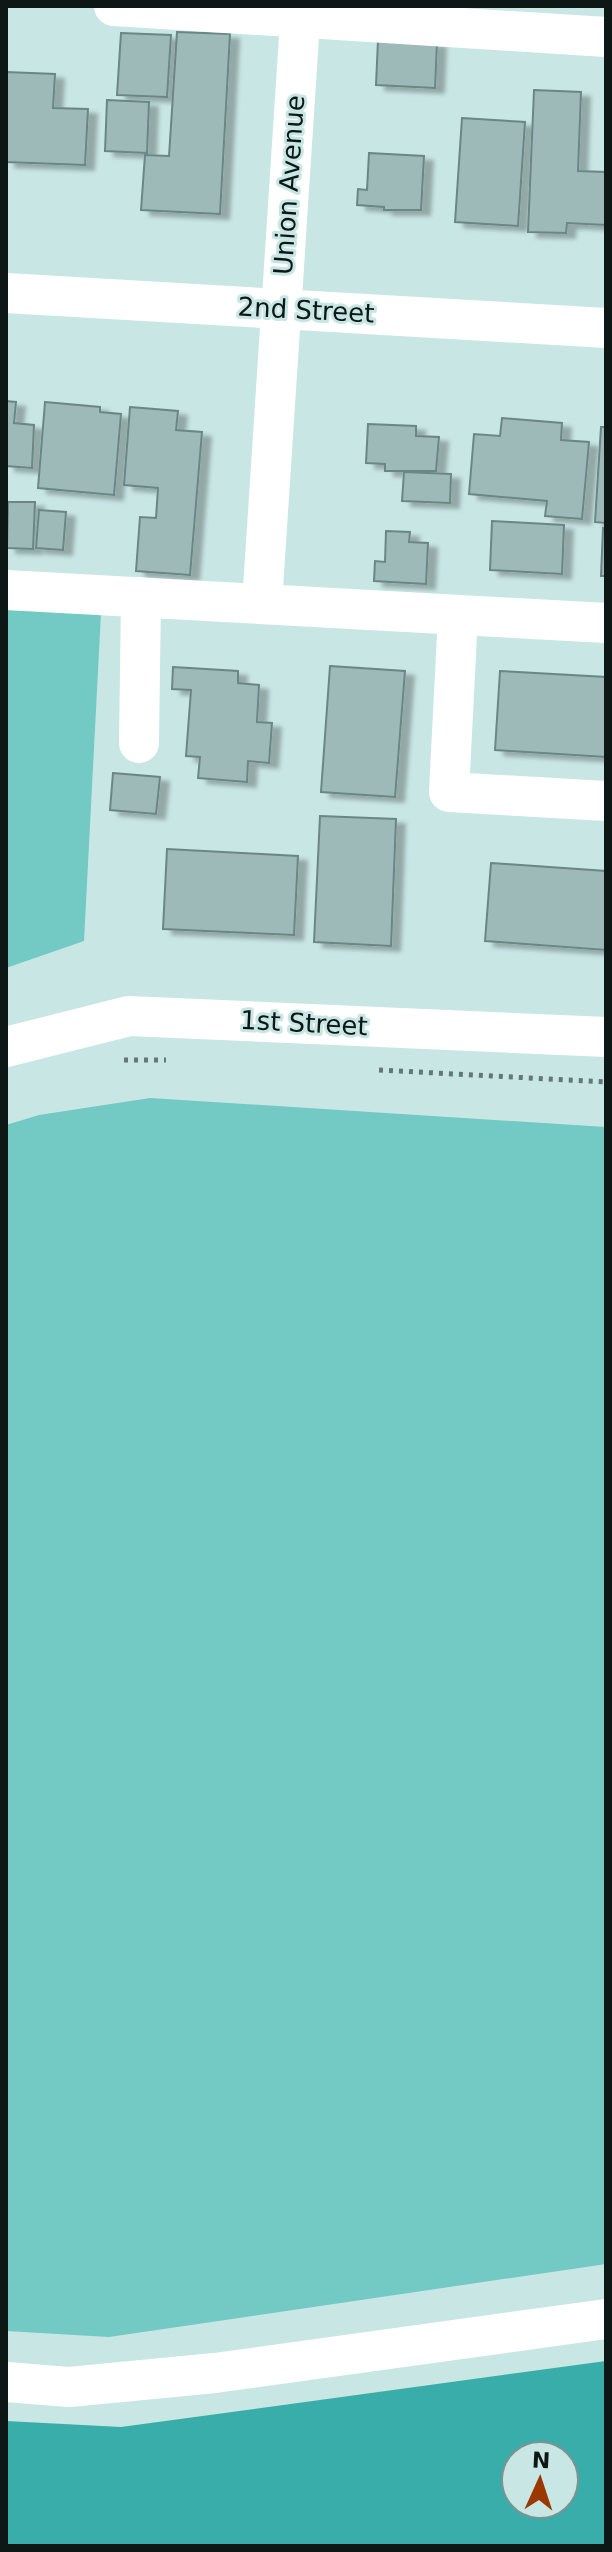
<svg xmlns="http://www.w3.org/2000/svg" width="612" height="2552" font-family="'DejaVu Sans',sans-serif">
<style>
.green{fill:#73c9c4}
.water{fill:#38ada9;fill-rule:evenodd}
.building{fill:#9dbab8;stroke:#6b8785;stroke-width:2;filter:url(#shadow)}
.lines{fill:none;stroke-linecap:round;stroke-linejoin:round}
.path{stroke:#637776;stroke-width:5;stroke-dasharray:4 6;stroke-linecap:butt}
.minor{stroke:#fff;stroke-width:40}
.labels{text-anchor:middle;stroke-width:6;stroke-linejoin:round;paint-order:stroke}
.street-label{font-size:26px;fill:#0c1716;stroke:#c8e6e4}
</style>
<defs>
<filter id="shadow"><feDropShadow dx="9" dy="5" stdDeviation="2" flood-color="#0004"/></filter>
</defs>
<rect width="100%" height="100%" fill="#c8e6e4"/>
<path class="green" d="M6 607 101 613 84 941 6 968Z
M150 1098 606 1127V2264L109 2337 6 2331V1125L39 1115Z"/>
<path class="water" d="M606 2361V2546H6V2421L121 2427ZM516 2456H564V2504H516Z"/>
<path class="building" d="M177 32 230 34 220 214 141 210 145 155 169 156Z
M121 33 171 35 167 97 117 95Z
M378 40 437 42 435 88 376 85Z
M6 72 55 74 53 108 88 109 85 165 6 162Z
M534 90 581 92 578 171 606 172V225L567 223 566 233 528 232Z
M107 100 149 102 147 153 105 151Z
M462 118 525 122 518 226 455 222Z
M369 153 424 156 421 210H384V207L357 205 358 189 367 190Z
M6 401 16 402 14 423 34 425 32 468 6 466Z
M45 402 100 407V412L121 414 114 495 38 488Z
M130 407 178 411 176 430 202 432 190 575 136 571 140 517 156 518 158 488 124 485Z
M502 418 562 423 561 440 589 442 582 519 545 516 547 501 469 494 474 434 500 436Z
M368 424 416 426V436L439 437 436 471H385V464L366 463Z
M601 427H606V523L595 522Z
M404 472 451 474 450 503 402 501Z
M8 502H35L33 549 7 548Z
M39 510 66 512 63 550 36 548Z
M492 521 564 525 562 574 490 570Z
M603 528 606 529V576H601Z
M386 531 410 532 409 542 428 543 426 584 374 581 375 561 385 562Z
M330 666 405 671 395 797 321 792Z
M173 667 238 671V683L259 685 257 722 272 723 269 763 248 761 247 782 198 778 200 757 186 756 191 690 172 689Z
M500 671 606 677V757L495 750Z
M113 773 160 777 156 814 110 810Z
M320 816 396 819 391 946 314 942Z
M167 849 298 856 294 935 163 929Z
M491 863 606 871V950L485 941Z"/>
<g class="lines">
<path class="path" d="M124 1060H166
M379 1070 606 1082"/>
<path class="minor" d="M114 6 606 37
M6 293 606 328
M6 590 606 623
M262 604 301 6
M458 615 449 792 606 801
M139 743 141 597
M6 1047 129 1016 606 1037
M6 2382 69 2387 215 2373 606 2319"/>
</g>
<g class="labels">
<g class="street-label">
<text transform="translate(289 185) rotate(-86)" y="9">Union Avenue</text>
<text transform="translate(306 310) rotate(3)" y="9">2nd Street</text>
<text transform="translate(304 1023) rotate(3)" y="9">1st Street</text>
</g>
</g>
<rect width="612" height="2552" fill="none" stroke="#0c1716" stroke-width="16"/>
<g transform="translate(540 2480) rotate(3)"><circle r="38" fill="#c8e6e4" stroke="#7d9392" stroke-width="2"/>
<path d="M0-6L14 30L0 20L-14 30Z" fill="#9b3701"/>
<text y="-12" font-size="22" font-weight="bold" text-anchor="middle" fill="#0c1716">N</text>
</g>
</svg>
